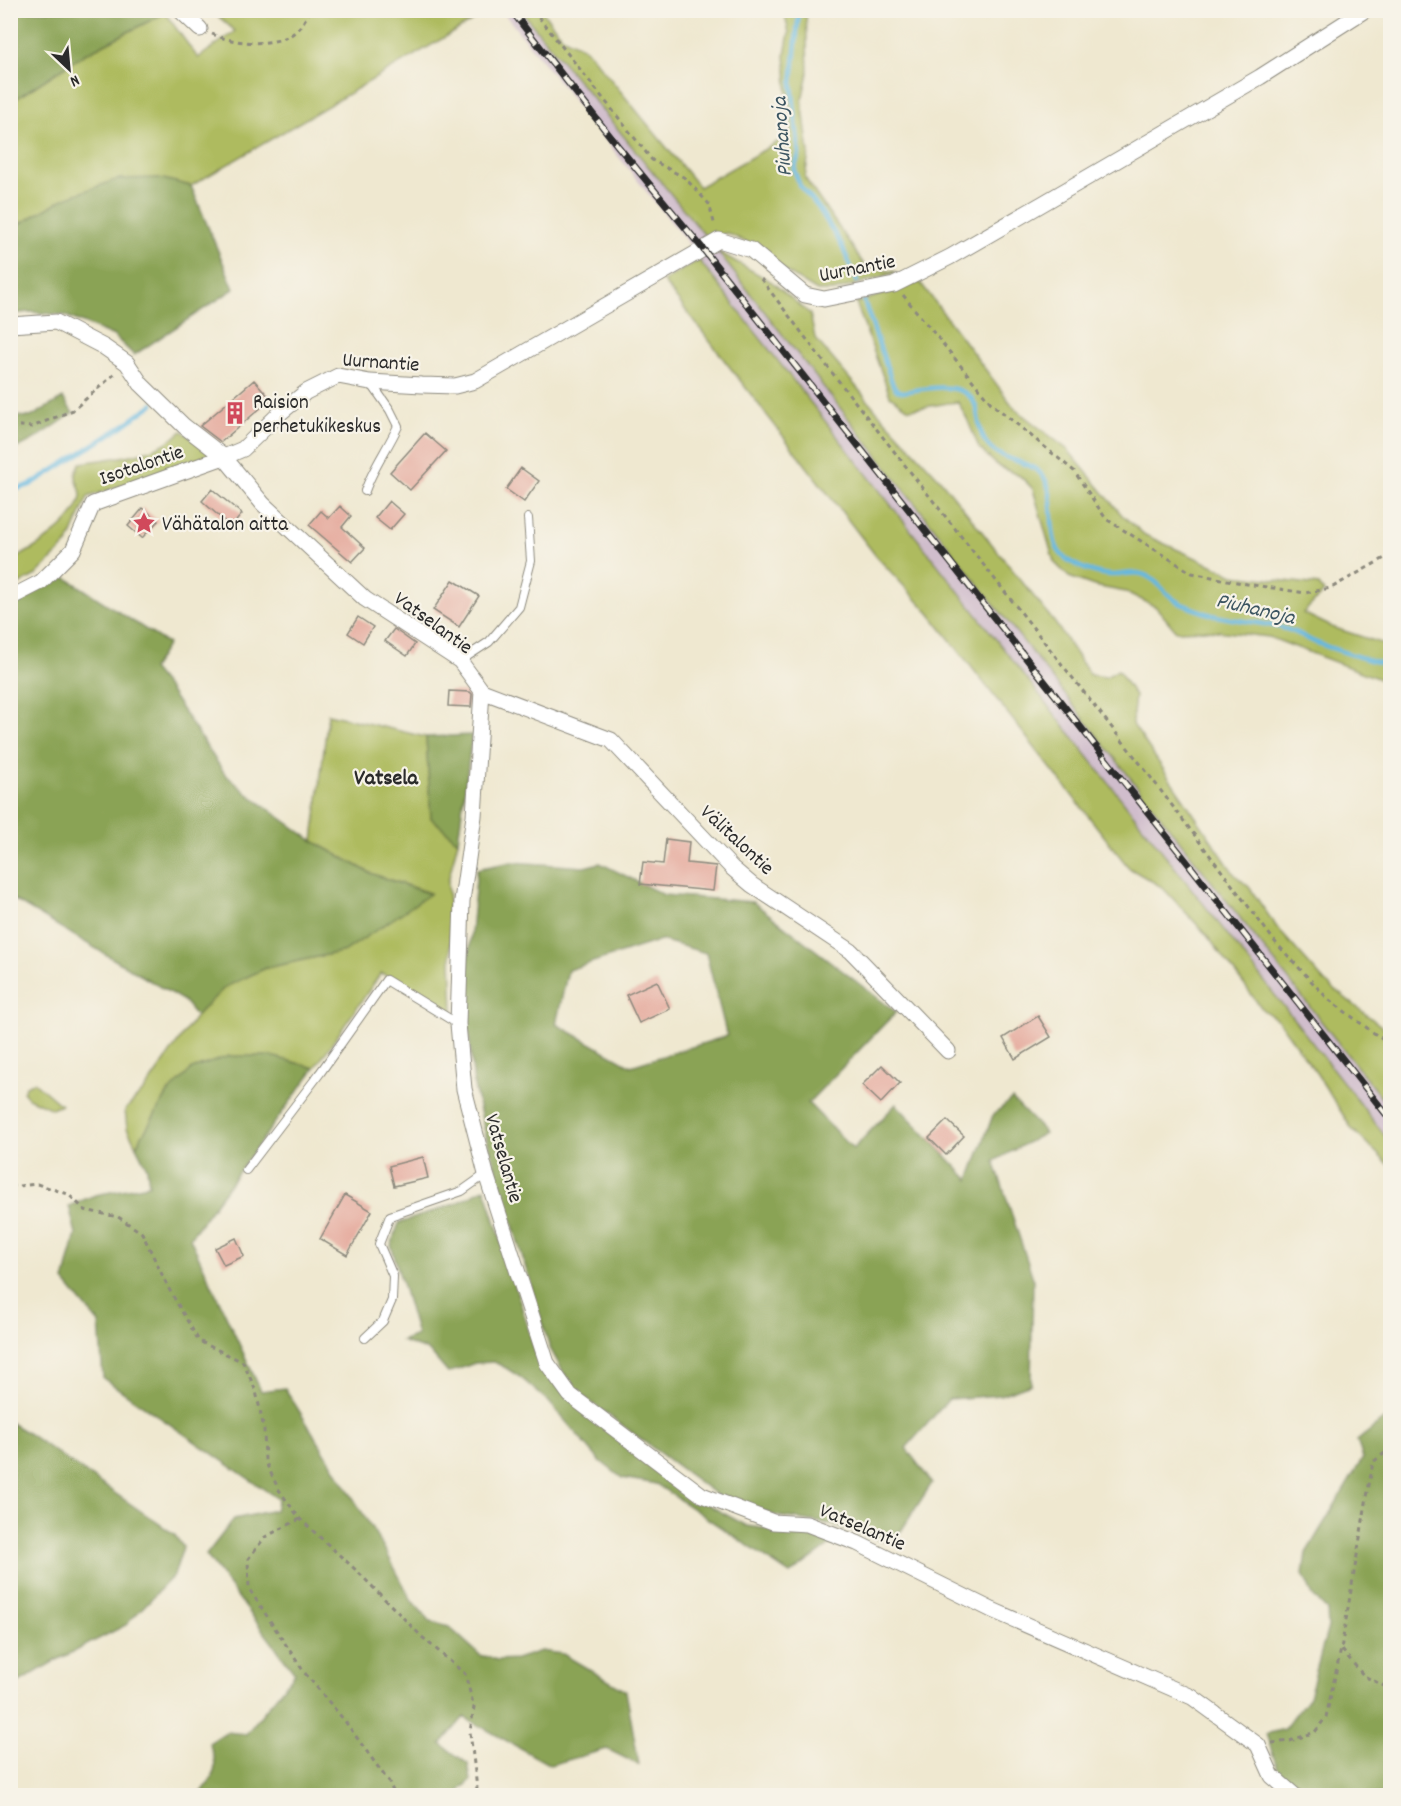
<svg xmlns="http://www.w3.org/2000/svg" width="1401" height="1806" font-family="Dekko,sans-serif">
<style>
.industrial{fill:#d0bdcc}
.green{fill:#aebb5e;stroke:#6c7344;stroke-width:1.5}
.forest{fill:#8aa355;stroke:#5a6740;stroke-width:1.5;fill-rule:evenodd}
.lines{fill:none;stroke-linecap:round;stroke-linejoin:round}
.stream{stroke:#65b8e0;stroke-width:4.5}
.building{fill:#e6aea1}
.lane-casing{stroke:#8d8a7e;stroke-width:10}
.street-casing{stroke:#8d8a7e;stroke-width:17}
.path{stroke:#8d8a7e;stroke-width:3;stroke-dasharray:4.5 4.5;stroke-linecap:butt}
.lane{stroke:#fff;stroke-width:8}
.street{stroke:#fff;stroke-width:15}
.rail-casing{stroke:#2b2b2b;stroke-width:7}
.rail{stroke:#f7f3e8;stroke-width:4.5;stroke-dasharray:14;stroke-linecap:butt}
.labels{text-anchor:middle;stroke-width:4.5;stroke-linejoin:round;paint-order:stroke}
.street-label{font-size:21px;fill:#2b2b2b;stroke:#f7f3e8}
.poi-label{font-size:21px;fill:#2b2b2b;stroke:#f7f3e8;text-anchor:start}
.water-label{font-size:22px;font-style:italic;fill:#3c5561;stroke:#f7f3e8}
.neighbourhood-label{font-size:22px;font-weight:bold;fill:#2b2b2b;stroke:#f7f3e8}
</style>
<rect width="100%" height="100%" fill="#f7f3e8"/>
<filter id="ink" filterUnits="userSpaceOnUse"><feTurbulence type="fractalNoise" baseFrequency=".0167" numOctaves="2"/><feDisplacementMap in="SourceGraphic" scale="12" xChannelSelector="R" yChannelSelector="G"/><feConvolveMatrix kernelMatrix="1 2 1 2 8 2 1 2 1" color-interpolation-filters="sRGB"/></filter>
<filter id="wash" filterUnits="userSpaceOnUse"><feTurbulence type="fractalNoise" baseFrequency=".008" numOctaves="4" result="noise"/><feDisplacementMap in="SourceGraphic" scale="24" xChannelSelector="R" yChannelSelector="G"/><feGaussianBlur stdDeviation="1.35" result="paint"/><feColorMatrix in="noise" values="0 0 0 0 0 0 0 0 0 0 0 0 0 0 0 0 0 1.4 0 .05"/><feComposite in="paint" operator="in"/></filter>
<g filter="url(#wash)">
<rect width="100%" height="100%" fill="#efe8d0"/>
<path class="industrial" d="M502 11H521L706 237 1390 1108V1142L699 260 691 247Z"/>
<path class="green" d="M487 10 488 12 191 186 159 178 17 224 11 229V102L83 55 165 13 198 58 235 31 212 11Z
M521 11H542L562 37 586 49 699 187 790 135 785 54 789 33 784 11H806L808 73 802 100 809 153 805 178C825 209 847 237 866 268L897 272 834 291H817L788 273 756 247 727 233 706 237Z
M717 251 772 282 810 314 815 338 876 410 939 478 1055 623 1090 675 1106 677 1118 670 1135 696 1132 723 1235 875 1249 887 1278 929 1325 982 1390 1033V1109Z
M699 260 1390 1142V1166L1352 1129 1317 1074 1278 1020 1263 1010 1205 933 1162 887 1129 868 929 613 876 556 663 281Z
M920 282 1015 409 1068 450 1122 515 1145 535 1234 575 1319 585 1324 592 1303 613 1332 627 1390 646V683L1269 637 1208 630 1176 631 1156 607 1126 592 1094 586 1069 577 1054 562 1033 489 1020 476 998 466 979 448 968 421 958 402C941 403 926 408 909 409L890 396 856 303Z
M182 431 214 454 88 497 68 543 36 575 11 589V560C33 551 79 521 81 495 81 489 76 482 76 476 76 472 79 467 80 463 117 457 154 457 182 431Z
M328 714 426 737 431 818 458 841 448 881 453 1012 381 973 315 1068 271 1056 168 1093 136 1146 127 1128 125 1110 146 1088 196 1016 225 987 266 968 345 951 430 893 370 873 313 841Z
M34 1082 61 1105 52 1109 28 1098 23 1092 26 1086Z"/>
<path class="forest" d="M162 10 165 13 83 55 11 102V11Z
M159 178 191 186 234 289 134 355 114 336 64 315 30 312 11 314V229L65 198 118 179Z
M63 398 73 413C53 427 34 442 11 450V416L31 417Z
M62 575 168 644 152 669 169 690 225 774 248 794 313 841 370 873 430 894 345 951 266 968 225 987 196 1016 184 1001 11 898V604Z
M472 735 458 841 431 818 426 737Z
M512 862 584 867 600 863 664 895 753 902 896 1012 808 1103 853 1149 896 1104 969 1180 993 1115 1012 1099 1045 1133 994 1161 1033 1278 1031 1384 1000 1395 949 1399 906 1448 932 1483 901 1531 882 1541 825 1523 777 1516 718 1496 572 1388 550 1348 486 1136 474 1086 469 1035 467 975 477 869ZM661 940 706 953 727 1036 631 1066 556 1024 568 970Z
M229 1056H271L315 1068 190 1238 261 1391 285 1388 383 1546 412 1601 431 1622 449 1627 480 1655 497 1660 516 1659 541 1651 563 1654 626 1691 639 1765 607 1749 550 1765 464 1717 441 1744 468 1764 471 1780 456 1795H200C215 1775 220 1768 209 1743L226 1732 246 1734 295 1673 206 1555 234 1519 275 1510 278 1499 103 1378 99 1323 64 1281 76 1234 69 1206 95 1195 149 1185 147 1168 136 1146 168 1093 192 1069Z
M485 1188 537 1357 549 1379 676 1483 712 1507 747 1526 798 1533 833 1543 790 1574 656 1484 622 1478 599 1460 549 1402 520 1377 506 1368 494 1362 475 1363 448 1373 429 1351 401 1341 417 1335 391 1245 399 1223 457 1203Z
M1390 1416V1795H1282L1279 1791 1278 1770 1266 1734 1284 1729 1309 1697 1328 1627 1327 1610 1313 1596 1303 1574 1306 1553 1363 1458 1357 1441 1383 1420Z
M11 1423 26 1432 174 1534 183 1547 174 1575 126 1625 53 1662 11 1687Z"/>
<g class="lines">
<path class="stream" d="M799 10 792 84 799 154 794 170 800 186 818 207 841 244 857 281
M864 301 893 385 897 390 903 392C927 388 971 378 977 411 980 428 980 440 994 451 1010 463 1033 460 1045 479 1056 498 1047 539 1061 554 1072 566 1095 574 1111 575 1121 576 1132 571 1142 574 1157 578 1165 595 1178 602 1185 606 1195 609 1203 612 1233 623 1263 620 1292 631 1301 634 1308 640 1317 643 1341 652 1366 659 1390 666
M10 491 30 485 123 426 153 404"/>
</g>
<g id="blocks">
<path class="building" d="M254 380 271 399 221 442 200 426Z
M425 433 446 451 410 490 390 472Z
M521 468 539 481 524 502 506 489Z
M212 489 242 514 231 527 202 501Z
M389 501 404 514 390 530 375 518Z
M340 506 351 516 342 527 365 548 352 562 309 525 321 511 329 518Z
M143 508 158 521 142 538 128 526Z
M453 580 479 596 459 627 433 610Z
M358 617 373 627 363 643 348 633Z
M394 629 415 644 407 656 385 641Z
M449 691 470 692 472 694 471 707 448 706Z
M666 839 689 842 687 863 716 866 713 891 640 884 643 862 663 864Z
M657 981 670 1009 639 1023 626 995Z
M1038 1016 1051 1037 1015 1059 1003 1038Z
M882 1065 900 1083 881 1103 862 1085Z
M947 1120 964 1136 946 1155 929 1138Z
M423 1157 428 1178 394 1186 389 1166Z
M345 1195 372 1211 347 1255 320 1239Z
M236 1238 244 1256 224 1265 215 1248Z"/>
</g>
</g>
<g filter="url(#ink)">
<use href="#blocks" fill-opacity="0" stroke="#8d8a7e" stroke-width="1.5"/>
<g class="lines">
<g class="lane-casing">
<path id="lane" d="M365 491C373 468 388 448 398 426L390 410 371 383
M460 661 489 642 519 607 531 561 528 518
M246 1170 320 1073 386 980 458 1024
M365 1338 383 1321 392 1300 393 1276 379 1244 390 1216 462 1191 486 1174"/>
</g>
<g class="street-casing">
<path id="street" d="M180 10 200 29
M10 325 56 322 104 347 127 363 141 384 184 426 224 457 263 504 365 599 460 661 482 691 474 816 462 901 458 1024 464 1089 486 1174 547 1363 570 1395 702 1495 773 1522 807 1524 857 1543 992 1610 1192 1697 1258 1745 1272 1776 1295 1796
M10 598 41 582 73 550 93 504 224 457 243 449 279 414 306 392 338 376 370 382 422 385 455 386 475 381 719 240 751 250 805 295 824 299 894 285 950 257 1042 204 1260 77 1365 10
M482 691 611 740 732 868 752 885 851 951 948 1051"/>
</g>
<path class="path" d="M533 10 652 160 685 178 709 204 715 226
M212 34C234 44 278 48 296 31 302 25 307 17 310 10
M761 279 830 370 1146 771 1276 943 1328 999 1390 1045
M903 295 991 403 1074 471 1106 519 1192 573 1247 584 1305 593 1331 588 1390 555
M10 425 32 427 73 410 117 372
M10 1187 37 1184 68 1194 85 1210 118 1217 142 1233 169 1289 199 1341 243 1362 256 1391 264 1429 265 1461 279 1490 300 1519 358 1572 422 1637 465 1674 474 1707 470 1732 477 1788 472 1796
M300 1519 265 1537 248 1559 249 1589 304 1672 344 1720 389 1782 395 1796
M1342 1650 1364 1676 1390 1689
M1272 1743 1290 1741 1315 1732 1326 1717 1341 1649 1373 1462 1390 1449"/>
<use href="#lane" class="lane"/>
<use href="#street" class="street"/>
<g class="rail-casing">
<path id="rail" d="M511 10 617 145 703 249 1390 1119"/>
</g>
<use href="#rail" class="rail"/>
</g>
</g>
<defs>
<g id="building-bare" transform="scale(1.8)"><path d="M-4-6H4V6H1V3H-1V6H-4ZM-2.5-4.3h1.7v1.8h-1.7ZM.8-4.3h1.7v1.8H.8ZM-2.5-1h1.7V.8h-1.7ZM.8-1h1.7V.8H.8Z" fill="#d1495b" stroke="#f7f3e8" stroke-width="2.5" paint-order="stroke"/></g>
<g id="sight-bare" transform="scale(1.8)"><path d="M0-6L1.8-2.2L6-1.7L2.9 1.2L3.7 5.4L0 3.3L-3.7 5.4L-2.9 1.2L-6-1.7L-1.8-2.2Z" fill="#d1495b" stroke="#f7f3e8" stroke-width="2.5" paint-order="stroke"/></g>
</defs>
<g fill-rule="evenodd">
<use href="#building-bare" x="235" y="413"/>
<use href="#sight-bare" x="144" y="523"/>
</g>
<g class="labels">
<g class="street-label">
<text transform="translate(857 267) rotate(-11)" y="7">Uurnantie</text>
<text transform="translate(381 361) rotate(4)" y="7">Uurnantie</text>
<text transform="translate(141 464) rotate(-19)" y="7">Isotalontie</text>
<text transform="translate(434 622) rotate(36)" y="7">Vatselantie</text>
<text transform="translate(738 839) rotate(43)" y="7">Välitalontie</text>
<text transform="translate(505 1158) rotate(74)" y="7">Vatselantie</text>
<text transform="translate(863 1526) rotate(23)" y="7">Vatselantie</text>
</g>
<g class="poi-label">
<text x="253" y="408">Raision<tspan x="253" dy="24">perhetukikeskus</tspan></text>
<text x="162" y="530">Vähätalon aitta</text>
</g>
<g class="water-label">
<text transform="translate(780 137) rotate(-94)" y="8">Piuhanoja</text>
<text transform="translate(1256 607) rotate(13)" y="8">Piuhanoja</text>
</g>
<g class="neighbourhood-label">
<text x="386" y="784">Vatsela</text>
</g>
</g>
<rect width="1401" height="1806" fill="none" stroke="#f7f3e8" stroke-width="36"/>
<g transform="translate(69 69) rotate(154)" stroke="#f7f3e8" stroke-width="4.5" paint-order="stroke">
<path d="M0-4.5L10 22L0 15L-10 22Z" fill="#2b2b2b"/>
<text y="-9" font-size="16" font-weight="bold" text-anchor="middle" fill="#2b2b2b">N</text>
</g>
</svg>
